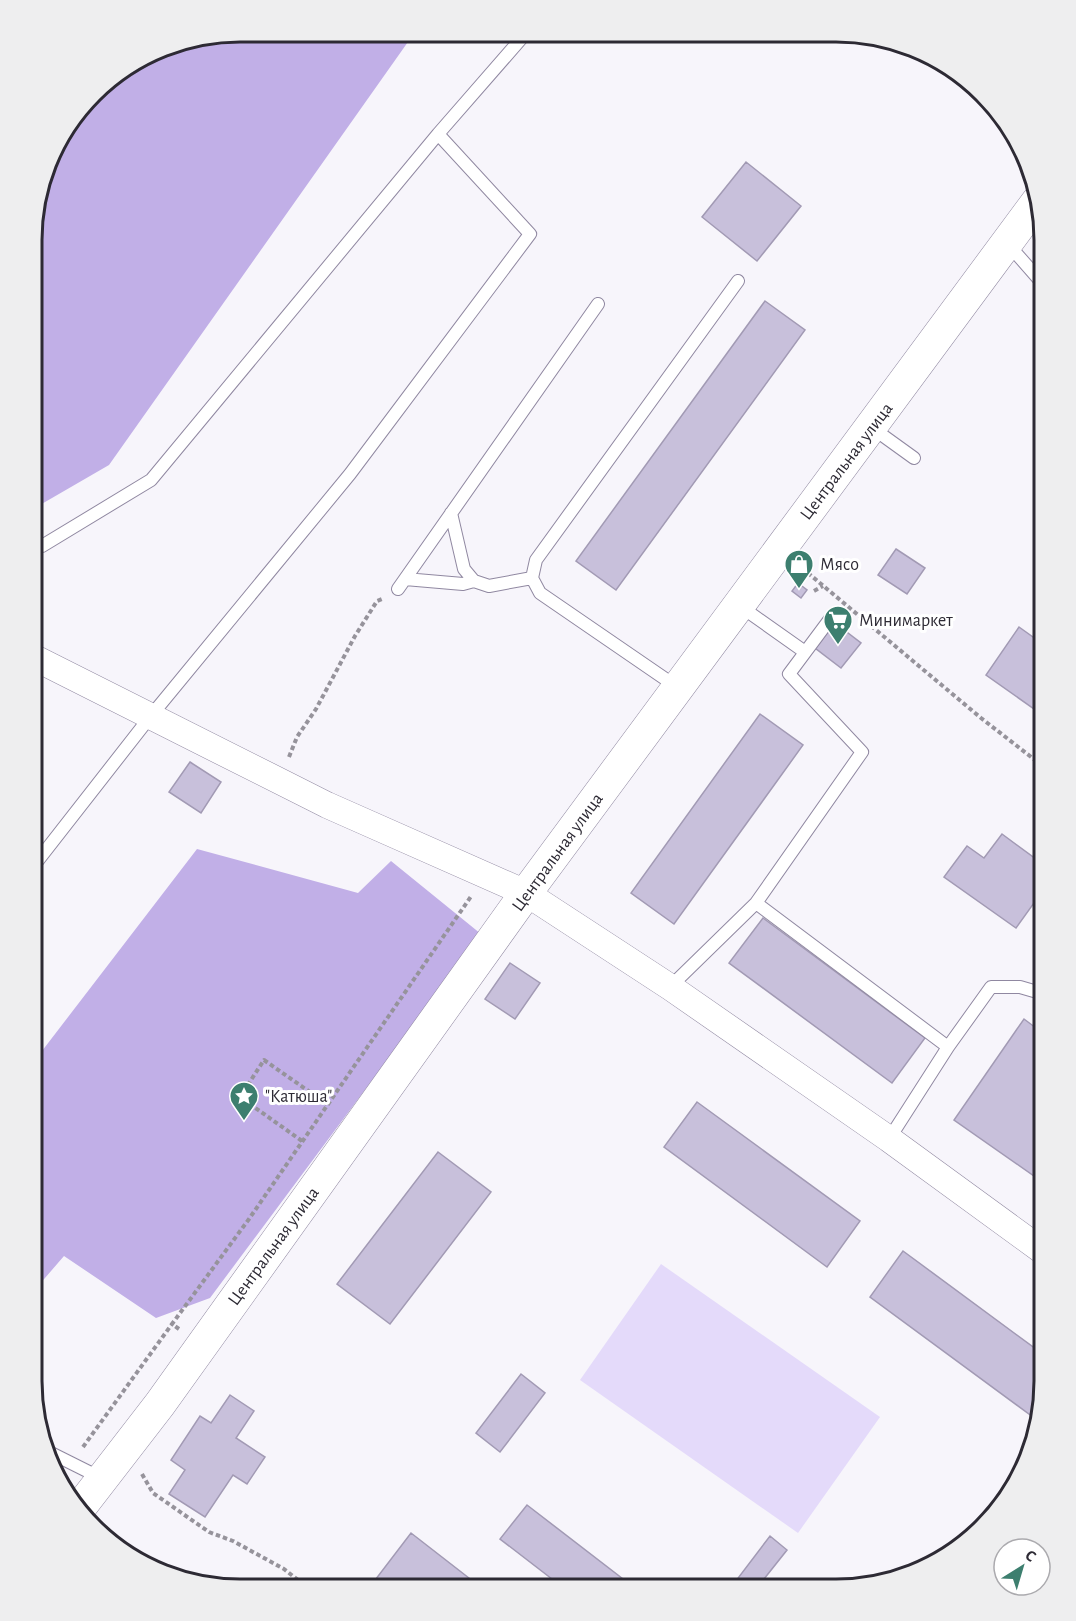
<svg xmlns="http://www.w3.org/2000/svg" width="1076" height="1621" font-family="'Alegreya Sans',sans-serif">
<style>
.green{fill:#e4dafa}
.forest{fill:#c1afe7}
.building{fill:#c8c0db;stroke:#a29ab4;stroke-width:1.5}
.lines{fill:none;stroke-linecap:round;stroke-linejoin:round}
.service-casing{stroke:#9088a1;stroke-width:14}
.minor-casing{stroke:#9088a1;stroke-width:27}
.tertiary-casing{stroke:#9088a1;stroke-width:33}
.path{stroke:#96939b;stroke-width:4;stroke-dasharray:4.5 3;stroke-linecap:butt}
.service{stroke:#fff;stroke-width:12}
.minor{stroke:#fff;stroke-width:26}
.tertiary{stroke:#fff;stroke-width:32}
.labels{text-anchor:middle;stroke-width:6;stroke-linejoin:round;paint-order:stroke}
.street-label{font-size:18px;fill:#2d2a34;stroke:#fff}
.poi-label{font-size:18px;fill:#2d2a34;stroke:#fff;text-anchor:start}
.rim{fill:none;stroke:#2d2a34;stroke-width:3}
</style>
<rect width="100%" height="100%" fill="#f7f5fb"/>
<path class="green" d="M661 1264 880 1417 798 1533 580 1380Z"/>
<path class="forest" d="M240 32H415L109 465 33 509V213L59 136 103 83 173 43Z
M197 849 358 893 391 861 481 934 210 1298 156 1318 64 1256 32 1293V1064Z"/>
<path class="building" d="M746 162 801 206 757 261 702 217Z
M765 301 805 330 616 590 576 561Z
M896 549 925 568 907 594 878 575Z
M798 583 807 590 801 598 792 591Z
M835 623 861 643 841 668 815 648Z
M1019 627 1044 645V716L986 675Z
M760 714 803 745 674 924 631 893Z
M190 762 221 782 201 813 169 792Z
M1002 834 1044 865V889L1016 928 944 877 967 846 984 858Z
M763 918 925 1038 892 1083 729 963Z
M510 963 540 983 515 1019 485 999Z
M1024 1019 1044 1034V1183L954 1120Z
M697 1102 860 1221 827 1267 664 1147Z
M438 1152 491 1192 390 1324 337 1284Z
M903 1251 1044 1355V1395L1042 1404 1033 1417 870 1297Z
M521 1374 545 1393 500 1452 476 1433Z
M230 1395 254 1411 236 1438 265 1457 247 1484 233 1475 205 1517 169 1494 185 1470 171 1460 200 1416 211 1423Z
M527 1505 636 1589H565L500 1539Z
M411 1533 483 1589 369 1588Z
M770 1536 787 1550 756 1589H736L732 1586Z"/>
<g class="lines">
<g class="service-casing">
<path id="service" d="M1007 243 1044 285
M871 427 914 458
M451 513 464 569 474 581 489 586 532 578
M33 548 42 546 151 480 438 134 527 32
M405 579 463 584 474 581
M398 589 598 304
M740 606 805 652
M677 687 540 593 532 578 536 560 738 281
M32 868 150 717 350 474 530 234 438 134
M756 903 948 1047 889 1139
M670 987 756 903 862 752 789 674 830 619
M948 1047 991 987H1020L1044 994
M45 1450 101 1478"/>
</g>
<g class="minor-casing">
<path id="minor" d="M33 657 327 805 526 893 670 987 889 1139 1044 1252"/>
</g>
<g class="tertiary-casing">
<path id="tertiary" d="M82 1505 160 1404 526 893 1037 202"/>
</g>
<path class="path" d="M802 568 981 718 1044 767
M814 591 823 586
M289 757 297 737 316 709 355 636 377 601 382 599
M302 1141 240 1097 264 1060 327 1104
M179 1329 172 1324 249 1219 472 895
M83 1447 172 1324
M142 1474 153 1493 209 1532 233 1541 284 1569 308 1588"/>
<use href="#service" class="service"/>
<use href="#minor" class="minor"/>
<use href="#tertiary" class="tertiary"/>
</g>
<defs>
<g id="shop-pin" transform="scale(1.5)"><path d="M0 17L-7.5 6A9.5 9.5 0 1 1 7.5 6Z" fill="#3d7f6f" stroke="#fff"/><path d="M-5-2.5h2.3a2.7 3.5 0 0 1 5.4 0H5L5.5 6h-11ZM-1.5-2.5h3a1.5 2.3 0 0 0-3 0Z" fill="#fff"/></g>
<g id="supermarket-pin" transform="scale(1.5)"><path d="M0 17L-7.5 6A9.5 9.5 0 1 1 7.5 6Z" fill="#3d7f6f" stroke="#fff"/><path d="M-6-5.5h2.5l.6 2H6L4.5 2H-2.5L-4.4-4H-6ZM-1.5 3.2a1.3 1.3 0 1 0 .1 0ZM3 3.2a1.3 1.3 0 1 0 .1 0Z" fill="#fff"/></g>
<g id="sight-pin" transform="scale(1.5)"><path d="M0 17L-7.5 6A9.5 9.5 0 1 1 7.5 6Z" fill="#3d7f6f" stroke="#fff"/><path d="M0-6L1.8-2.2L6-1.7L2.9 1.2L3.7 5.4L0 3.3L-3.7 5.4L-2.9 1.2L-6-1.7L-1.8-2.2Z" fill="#fff"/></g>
</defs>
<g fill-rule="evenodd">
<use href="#shop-pin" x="799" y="564"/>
<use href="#supermarket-pin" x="838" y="620"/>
<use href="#sight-pin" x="244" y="1096"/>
</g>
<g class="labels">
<g class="street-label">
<text transform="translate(846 461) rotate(-53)" y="6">Центральная улица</text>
<text transform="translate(557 852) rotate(-54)" y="6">Центральная улица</text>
<text transform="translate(273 1246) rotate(-54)" y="6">Центральная улица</text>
</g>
<g class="poi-label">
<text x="820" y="570">Мясо</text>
<text x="859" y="626">Минимаркет</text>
<text x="265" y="1102">"Катюша"</text>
</g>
</g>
<path d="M0 0H1076V1621H0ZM240 42H836A198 198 0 0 1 1034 240V1381A198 198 0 0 1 836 1579H240A198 198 0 0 1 42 1381V240A198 198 0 0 1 240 42Z" fill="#eeeeef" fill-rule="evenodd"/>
<path class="rim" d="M240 42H836A198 198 0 0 1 1034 240V1381A198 198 0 0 1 836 1579H240A198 198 0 0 1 42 1381V240A198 198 0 0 1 240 42Z"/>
<g transform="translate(1022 1567) rotate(37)"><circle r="28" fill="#ffffff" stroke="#abaaae" stroke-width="1.5"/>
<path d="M0-4.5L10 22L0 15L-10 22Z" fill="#3d7f6f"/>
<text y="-9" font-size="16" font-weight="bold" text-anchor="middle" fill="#2d2a34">С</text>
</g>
</svg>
